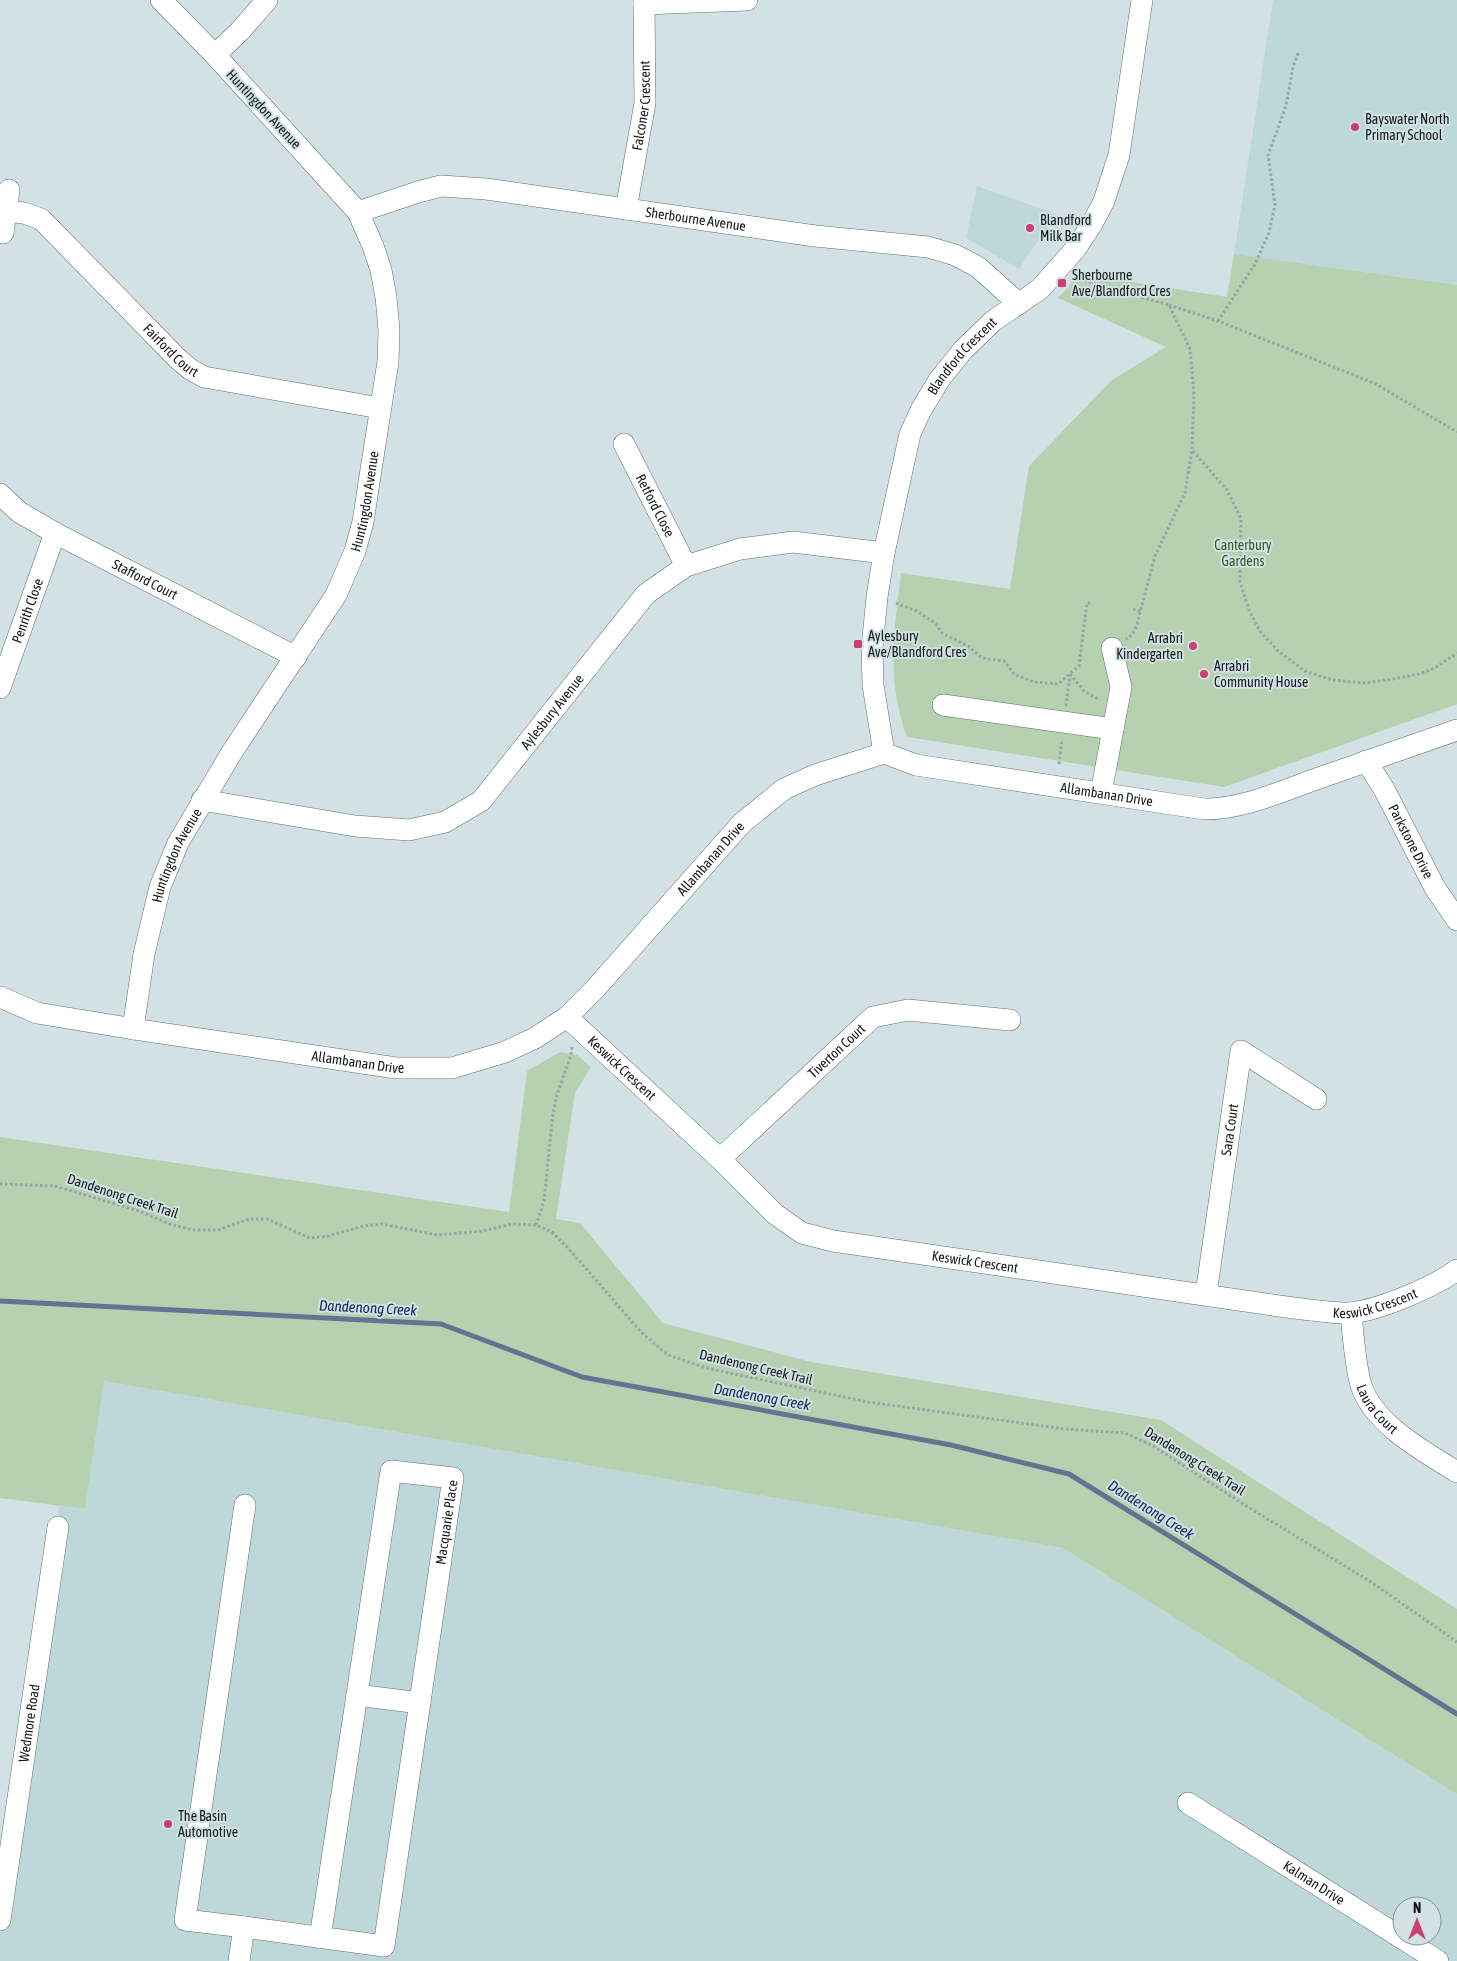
<svg xmlns="http://www.w3.org/2000/svg" width="1457" height="1961" font-family="'Asap Condensed',sans-serif">
<style>
.built{fill:#bed8da;fill-rule:evenodd}
.green{fill:#b6d1af}
.lines{fill:none;stroke-linecap:round;stroke-linejoin:round}
.stream{stroke:#647392;stroke-width:5}
.minor-casing{stroke:#606e6f;stroke-width:22}
.path{stroke:#97a4a6;stroke-width:3;stroke-dasharray:2.5 2.5;stroke-linecap:butt}
.minor{stroke:#fff;stroke-width:21}
.poi-dot{fill:#ca3e70;stroke:#d2e2e4;stroke-width:2}
.labels{text-anchor:middle;stroke-width:4;stroke-linejoin:round;paint-order:stroke}
.street-label{font-size:14px;fill:#131919;stroke:#d2e2e4}
.poi-label{font-size:14px;fill:#131919;stroke:#d2e2e4;text-anchor:start}
.park-label{font-size:14px;fill:#2e5b22;stroke:#d2e2e4}
.water-label{font-size:15px;font-style:italic;fill:#15255b;stroke:#d2e2e4}
</style>
<rect width="100%" height="100%" fill="#d2e2e4"/>
<path class="built" d="M1273 0H1457V285L1234 254Z
M977 186 1056 214 1019 269 966 238Z
M104 1381 1063 1548 1457 1794V1961H0V1926L59 1506 85 1509ZM1402 1906H1432V1936H1402Z"/>
<path class="green" d="M1234 254 1457 285V704L1224 787 907 737C886 679 894 632 901 573L1010 589 1029 466 1112 380 1166 347 1058 298 1080 274 1227 297Z
M560 1052 577 1055 591 1067 575 1093 556 1219 580 1223 663 1323 811 1362 1161 1420 1457 1609V1794L1063 1548 104 1381 85 1509 0 1498V1137L509 1212 527 1071Z"/>
<g class="lines">
<path class="stream" d="M0 1301 441 1324 582 1377 951 1445 1069 1474 1457 1714"/>
<g class="minor-casing">
<g id="minor">
<path d="M644 4 747 0"/>
<path d="M215 55 240 31 267 0"/>
<path id="s1" d="M626 209 645 103 644 0"/>
<path id="s2" d="M6 211 24 213 41 219 178 359 190 369 204 377 380 408"/>
<path id="s3" d="M358 212 418 192 441 186 486 189 815 236 928 247 955 255 978 267 1019 304"/>
<path d="M3 233 9 190"/>
<path id="s4" d="M624 444 686 566"/>
<path id="s5" d="M0 494 19 512 55 533 296 657"/>
<path id="s6" d="M0 688 55 533"/>
<path d="M943 705 1113 729"/>
<path id="s7" d="M884 753 873 685 872 648 877 597 884 553 910 434 921 410 939 380 963 350 993 321 1040 289 1076 248 1092 224 1104 201 1119 155 1142 0"/>
<path id="s8" d="M1366 761 1384 789 1435 888 1457 920"/>
<path d="M1101 793 1121 687 1112 648"/>
<path id="s9" d="M202 800 355 826 409 830 445 822 481 801 646 594 686 566 740 549 793 542 884 553"/>
<path id="s10" d="M0 997 37 1013 140 1030 396 1068H452L505 1052 535 1038 567 1017 594 990 742 823 784 789 815 775 884 753 916 765 1204 809C1244 809 1282 791 1319 778 1365 762 1411 746 1457 730"/>
<path id="s11" d="M567 1017 720 1159 775 1214 802 1233 833 1241 1286 1307C1304 1309 1334 1314 1351 1313 1379 1310 1434 1287 1457 1270"/>
<path id="s12" d="M133 1029 144 954 160 887 178 843 232 752 336 595 355 551 363 522 370 476 388 362 389 330 386 297 381 270 373 246 358 212 215 55 161 0"/>
<path id="s13" d="M720 1159 873 1017 908 1010 1010 1020"/>
<path id="s14" d="M1206 1294 1241 1051 1316 1099"/>
<path id="s15" d="M1351 1313C1353 1335 1355 1364 1361 1385 1373 1424 1425 1452 1457 1472"/>
<path d="M357 1695 420 1703"/>
<path id="s16" d="M1188 1803 1438 1961"/>
<path id="s17" d="M0 1920 58 1527"/>
<path d="M244 1927 185 1920 245 1505"/>
<path id="s18" d="M239 1961 244 1927 384 1946 453 1478 391 1471 320 1938"/>
</g>
</g>
<path class="path" d="M1075 276 1095 284 1169 305 1190 349 1194 395 1192 450 1185 493 1155 556 1137 624 1133 634 1126 639
M1169 305 1218 321 1376 384 1457 432
M1218 321 1255 264 1269 233 1275 205 1268 155 1286 106 1293 67 1299 51
M1193 451 1227 490 1241 519 1240 582 1249 610 1260 631 1277 650 1305 671 1332 680 1364 683 1387 680 1419 674 1435 668 1457 653
M896 603 917 611 935 623 942 633 968 646 982 658 1004 661 1014 674 1034 682 1058 684 1079 666 1087 603H1093
M1133 609 1141 611
M1070 674 1084 691 1100 700
M1066 706 1070 675
M1059 764 1062 739
M0 1184 55 1186 139 1211 172 1225 194 1230H218L249 1219H267L310 1238 329 1236 363 1226 382 1224 437 1235 483 1231 512 1224 536 1225 552 1232 569 1249 641 1332 668 1355 706 1368 868 1402 1065 1429 1125 1433 1153 1446 1248 1507 1371 1582 1457 1642
M536 1225 544 1201 553 1113 557 1095 571 1055 572 1046"/>
<use href="#minor" class="minor"/>
</g>
<g class="poi-dot">
<circle cx="1355" cy="127" r="5"/>
<circle cx="1030" cy="228" r="5"/>
<rect x="1057" y="278" width="10" height="10" rx="2.5"/>
<rect x="853" y="639" width="10" height="10" rx="2.5"/>
<circle cx="1193" cy="646" r="5"/>
<circle cx="1204" cy="674" r="5"/>
<circle cx="168" cy="1824" r="5"/>
</g>
<g class="labels">
<g class="street-label">
<text dy="5" stroke="none"><textPath href="#s1" startOffset="105">Falconer Crescent</textPath></text>
<text transform="translate(264 109) rotate(47)" y="5">Huntingdon Avenue</text>
<text dy="5" stroke="none"><textPath href="#s3" startOffset="344">Sherbourne Avenue</textPath></text>
<text dy="5" stroke="none"><textPath href="#s2" startOffset="221">Fairford Court</textPath></text>
<text dy="5" stroke="none"><textPath href="#s7" startOffset="418">Blandford Crescent</textPath></text>
<text dy="5" stroke="none"><textPath href="#s12" startOffset="585">Huntingdon Avenue</textPath></text>
<text dy="5" stroke="none"><textPath href="#s4" startOffset="69">Retford Close</textPath></text>
<text dy="5" stroke="none"><textPath href="#s5" startOffset="169">Stafford Court</textPath></text>
<text dy="5" stroke="none"><textPath href="#s6" startOffset="82">Penrith Close</textPath></text>
<text dy="5" stroke="none"><textPath href="#s9" startOffset="402">Aylesbury Avenue</textPath></text>
<text dy="5" stroke="none"><textPath href="#s10" startOffset="1235">Allambanan Drive</textPath></text>
<text dy="5" stroke="none"><textPath href="#s8" startOffset="92">Parkstone Drive</textPath></text>
<text dy="5" stroke="none"><textPath href="#s12" startOffset="180">Huntingdon Avenue</textPath></text>
<text dy="5" stroke="none"><textPath href="#s10" startOffset="800">Allambanan Drive</textPath></text>
<text dy="5" stroke="none"><textPath href="#s13" startOffset="159">Tiverton Court</textPath></text>
<text dy="5" stroke="none"><textPath href="#s10" startOffset="365">Allambanan Drive</textPath></text>
<text dy="5" stroke="none"><textPath href="#s11" startOffset="75">Keswick Crescent</textPath></text>
<text dy="5" stroke="none"><textPath href="#s14" startOffset="166">Sara Court</textPath></text>
<text transform="translate(123 1196) rotate(18)" y="5">Dandenong Creek Trail</text>
<text dy="5" stroke="none"><textPath href="#s11" startOffset="495">Keswick Crescent</textPath></text>
<text dy="5" stroke="none"><textPath href="#s11" startOffset="900">Keswick Crescent</textPath></text>
<text transform="translate(756 1367) rotate(13)" y="5">Dandenong Creek Trail</text>
<text dy="5" stroke="none"><textPath href="#s15" startOffset="102">Laura Court</textPath></text>
<text transform="translate(1195 1461) rotate(32)" y="5">Dandenong Creek Trail</text>
<text dy="5" stroke="none"><textPath href="#s18" startOffset="604">Macquarie Place</textPath></text>
<text dy="5" stroke="none"><textPath href="#s17" startOffset="199">Wedmore Road</textPath></text>
<text dy="5" stroke="none"><textPath href="#s16" startOffset="149">Kalman Drive</textPath></text>
</g>
<g class="poi-label">
<text x="1365" y="124">Bayswater North<tspan x="1365" dy="16">Primary School</tspan></text>
<text x="1040" y="225">Blandford<tspan x="1040" dy="16">Milk Bar</tspan></text>
<text x="1072" y="280">Sherbourne<tspan x="1072" dy="16">Ave/Blandford Cres</tspan></text>
<text x="868" y="641">Aylesbury<tspan x="868" dy="16">Ave/Blandford Cres</tspan></text>
<text x="1183" y="643" text-anchor="end">Arrabri<tspan x="1183" dy="16">Kindergarten</tspan></text>
<text x="1214" y="671">Arrabri<tspan x="1214" dy="16">Community House</tspan></text>
<text x="178" y="1821">The Basin<tspan x="178" dy="16">Automotive</tspan></text>
</g>
<g class="park-label">
<text x="1243" y="550">Canterbury<tspan x="1243" dy="16">Gardens</tspan></text>
</g>
<g class="water-label">
<text transform="translate(368 1308) rotate(3)" y="5">Dandenong Creek</text>
<text transform="translate(762 1397) rotate(10)" y="5">Dandenong Creek</text>
<text transform="translate(1151 1510) rotate(32)" y="5">Dandenong Creek</text>
</g>
</g>
<g transform="translate(1417 1921)"><circle r="24" fill="#d2e2e4" stroke="#869293"/>
<path d="M0-4L9 19L0 12L-9 19Z" fill="#ca3e70"/>
<text y="-8" font-size="14" font-weight="bold" text-anchor="middle" fill="#131919">N</text>
</g>
</svg>
